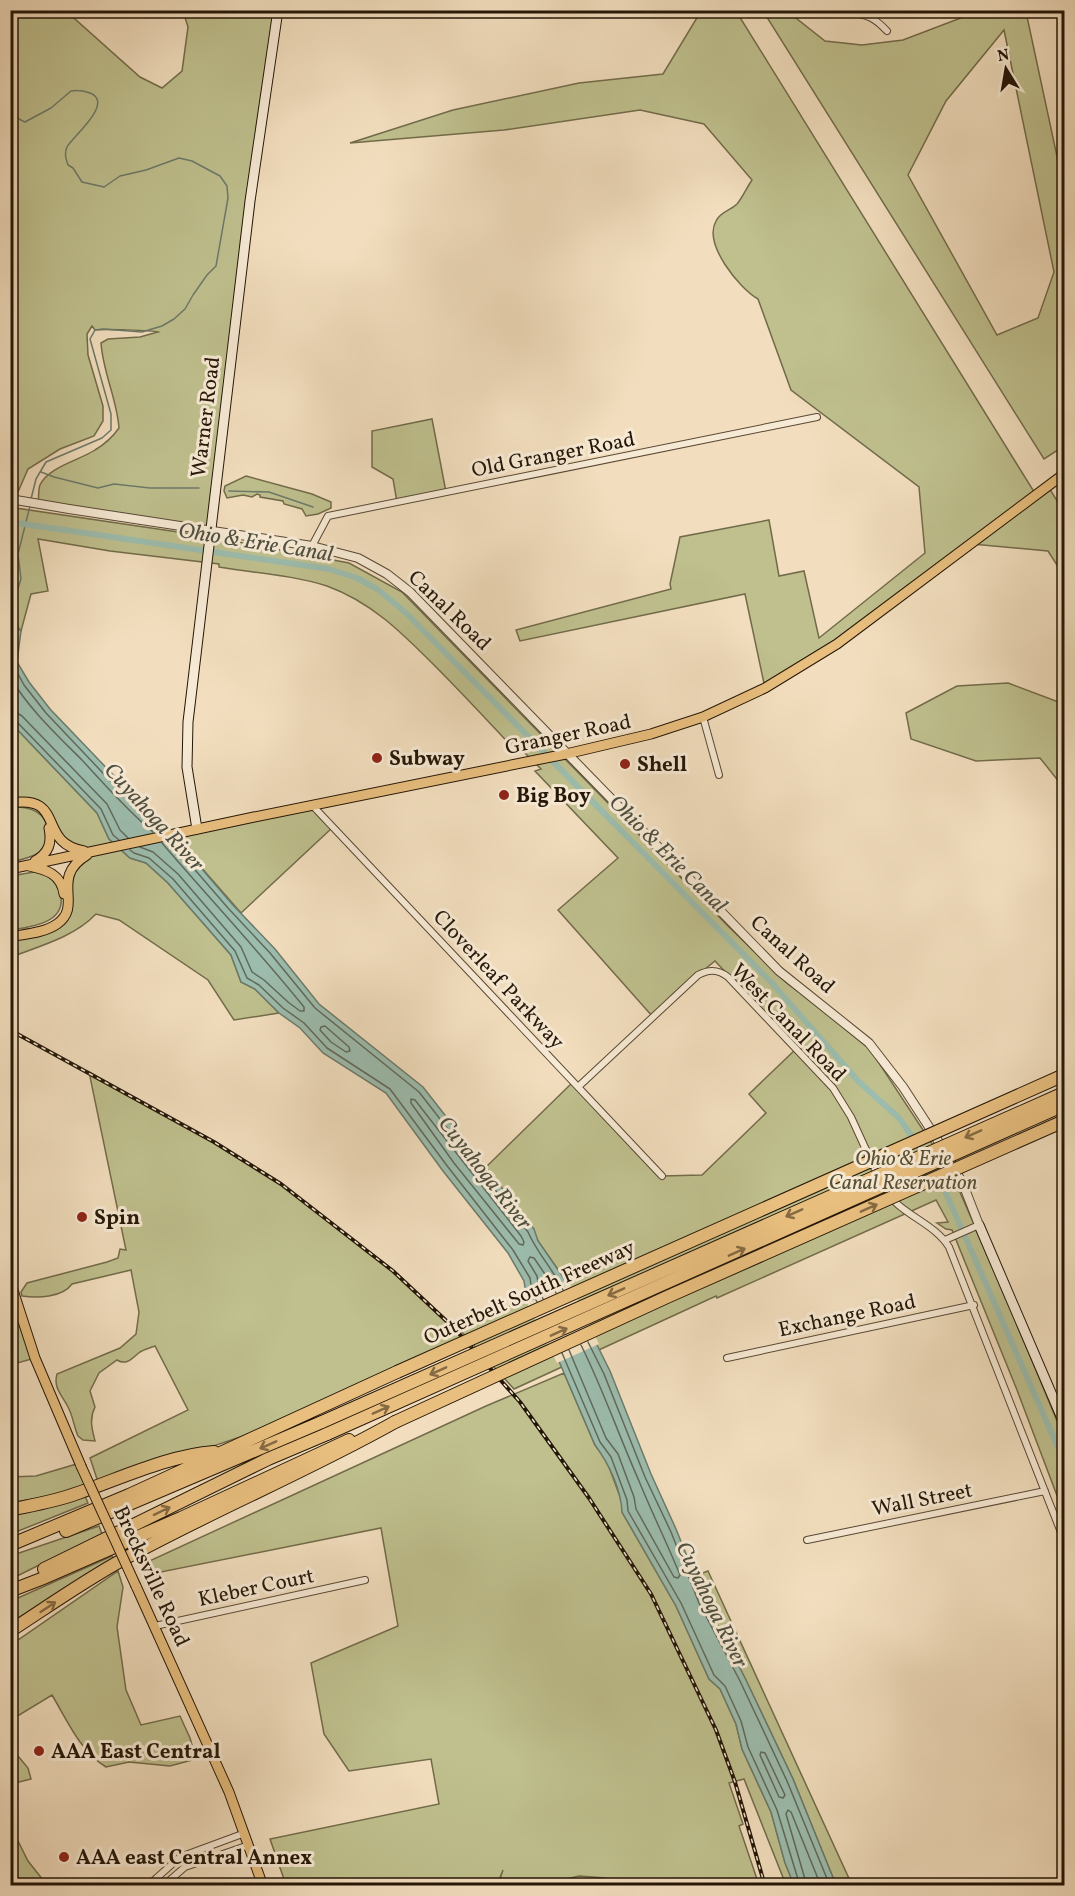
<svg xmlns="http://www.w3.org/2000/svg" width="1075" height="1896" font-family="Vollkorn,serif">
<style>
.green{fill:#bfc08e;stroke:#726b4a;stroke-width:1.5;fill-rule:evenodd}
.water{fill:#9cbcad;stroke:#6c7a6b;stroke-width:1.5}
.pier{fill:#f2debe}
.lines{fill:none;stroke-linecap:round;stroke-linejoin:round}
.shore{stroke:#60695a;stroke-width:1.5}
.stream{stroke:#6c7a6b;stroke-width:1.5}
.canal{stroke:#9cbcad;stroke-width:6}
.minor-casing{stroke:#584835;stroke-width:8}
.tertiary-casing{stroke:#584835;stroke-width:10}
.secondary-casing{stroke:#241607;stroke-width:11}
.primary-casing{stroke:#241607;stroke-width:11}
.motorway-casing{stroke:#241607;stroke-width:14}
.minor{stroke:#f7ead5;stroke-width:6}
.tertiary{stroke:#f7ead5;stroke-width:8}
.secondary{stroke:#f7ead5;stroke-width:9}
.primary{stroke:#e9bf7f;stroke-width:9}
.motorway{stroke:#e9bf7f;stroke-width:12}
.rail-casing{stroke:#241607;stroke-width:4}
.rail{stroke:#f7ead5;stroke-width:1.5;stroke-dasharray:4.5;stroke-linecap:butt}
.primary-bridge-casing{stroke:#241607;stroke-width:11;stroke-linecap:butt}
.motorway-bridge-casing{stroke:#241607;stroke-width:14;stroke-linecap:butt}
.primary-bridge{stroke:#e9bf7f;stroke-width:9}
.motorway-bridge{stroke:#e9bf7f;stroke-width:12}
.oneway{stroke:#866a43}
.poi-dot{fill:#8f2418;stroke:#f7ead5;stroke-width:2}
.labels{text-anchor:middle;stroke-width:6;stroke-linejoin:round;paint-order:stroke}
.street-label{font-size:21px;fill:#241607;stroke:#f7ead5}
.poi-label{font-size:21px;font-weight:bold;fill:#241607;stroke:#f7ead5;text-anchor:start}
.park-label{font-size:21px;font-style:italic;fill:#5a5236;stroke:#f7ead5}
.water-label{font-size:22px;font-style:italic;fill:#4e5041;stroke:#f7ead5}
</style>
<rect width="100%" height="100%" fill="#f2debe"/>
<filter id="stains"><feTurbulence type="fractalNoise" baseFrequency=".00333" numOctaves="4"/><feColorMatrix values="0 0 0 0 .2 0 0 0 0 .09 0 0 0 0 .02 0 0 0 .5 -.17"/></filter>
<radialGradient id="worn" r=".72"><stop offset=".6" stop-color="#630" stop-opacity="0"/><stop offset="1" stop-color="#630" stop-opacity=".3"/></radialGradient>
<path class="green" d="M11 11H66L140 77 162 88 182 71 188 27 183 11H278L209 531 38 504C39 498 38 490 40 485 48 467 80 460 95 450 105 444 112 438 119 428 117 399 103 373 101 343L108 339 140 337 158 332C151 330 104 329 95 330L92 326 87 334 88 355 103 406V421L94 436 60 449 28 469 18 492 11 491Z
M701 11H736L1036 495 1048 486 1064 512V576L1048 551 972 544 837 644 765 688 745 594 520 641 516 630 671 589 670 584 680 537 769 520 779 576 804 571 819 638 925 553 919 487 791 390 758 299C739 288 703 244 716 221 721 211 730 211 737 204 743 197 747 187 752 180L704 124 640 110 504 130 350 143 453 110 579 83 663 74Z
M763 11H787L825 41 862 45 903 40 979 11H1029L1026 12 1064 189V446L1044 459ZM1004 30 1054 272 1038 318 997 335 908 175 946 101Z
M432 419 446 492 397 502 393 479 372 467V431Z
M246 476 312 494 331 502V508L318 514 306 516 302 509 284 504 283 501 260 497V495L257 494 252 497 243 495 227 498 224 491 225 486Z
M10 499 17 500 16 508 212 537 349 563 402 592 729 927 788 984 858 1031 952 1174 1008 1302 1064 1438V1514L1017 1390 952 1230 946 1229 937 1223 948 1222 936 1200 717 1298 716 1296 514 1389 459 1329 566 1281 538 1241 533 1229 485 1168 573 1082 662 1176 702 1175 766 1113 749 1094 796 1049 811 1062 715 961 695 977 653 1017 558 910 618 858 535 771 541 769 521 749 515 750C488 721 461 692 433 664 401 632 371 602 327 586 293 575 254 573 219 567V564L110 551 38 539 48 591 31 594 21 631 11 619Z
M1008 683 1061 703 1064 706V788L1040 758 976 761 911 739 906 713 957 686Z
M11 723 97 813 109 839 130 858 146 863 168 883 231 955 241 982 255 989 279 1013 234 1020 208 980 119 920 96 914C74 937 40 946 11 957V940L63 922 77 863 69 847 39 805 11 803Z
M312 805 333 827 241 913 173 835Z
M18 807C37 808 50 817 47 837 47 838 46 846 46 847 40 856 20 860 11 862L10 809Z
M34 872H42L55 880C57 885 61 892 61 898 64 924 28 927 11 930V876Z
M89 1072 214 1142 281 1184 393 1271 455 1329 467 1343 272 1426 99 1485 90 1458 188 1410 155 1346C150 1348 145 1349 140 1352 132 1358 127 1366 117 1360L99 1373 90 1391 95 1407C89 1419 92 1429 95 1441L83 1440 78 1436C74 1427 73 1416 68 1407 62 1395 53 1388 57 1374L120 1348 136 1334 139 1312 131 1270 72 1284C62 1298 37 1298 22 1296L21 1292 27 1283 107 1262 118 1258 120 1249 126 1250Z
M16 1303 35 1358 17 1363 16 1368 11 1369V1304Z
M564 1373 595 1445 606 1459 622 1502V1512L676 1606 709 1679 720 1689 736 1724 742 1749 771 1812 785 1862 794 1885H786L744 1779 729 1783 743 1824 739 1826 759 1885H608L605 1878 579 1876 554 1882 533 1885H498L503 1870 497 1885H286L270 1839 439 1804 431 1759 349 1771 324 1734 311 1663 398 1626 381 1528 151 1574 145 1563 486 1406Z
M80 1463 93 1488 11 1503 10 1477 36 1476Z
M85 1496 88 1503 11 1534V1513Z
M99 1526 102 1534 11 1579 10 1556Z
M112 1556 113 1558 11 1623V1601Z
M118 1571 123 1587 117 1627 126 1690 141 1725 180 1716 190 1738 196 1759 170 1766 129 1762 106 1767C80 1751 67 1720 52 1695L11 1720V1645Z
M708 1571 852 1885H836L793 1779 745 1678 705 1601 695 1576Z
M13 1750 28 1768 31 1779 11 1784V1751Z
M11 1827 28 1861 47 1885H20C8 1868 10 1848 11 1827Z"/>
<path class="water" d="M10 619 21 631 17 662 29 682 50 709 142 805 164 825 232 904 275 949 319 1004 423 1087 534 1229 538 1241 563 1277 610 1371 651 1474 676 1529 705 1601 745 1678 793 1779 836 1885H794L785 1863 771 1812 742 1749 736 1724 720 1689 709 1679 676 1606 622 1512C621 1489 609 1464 595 1445L549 1338 526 1293 524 1281 508 1253 443 1171 386 1093 323 1053 300 1028 279 1013 255 989 241 982 231 955 168 883 146 863 130 858 109 839 97 813 11 723Z"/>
<path class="pier" d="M570 1284 599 1344 557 1363 527 1303Z"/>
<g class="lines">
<path class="shore" d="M10 628 15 634 12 663 24 685 46 713 138 810 161 831
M10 677C29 709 56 734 82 760 105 785 127 810 153 832
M10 712 17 713 22 716 107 804 120 830 128 838
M10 720 17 722 101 809 113 835 119 840
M170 841 228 908 270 953 315 1008 419 1092 528 1232C537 1253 553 1269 563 1290
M140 847 153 852 178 874 241 947 252 972 264 980 288 1002 300 1011H304V1007C259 951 209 898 162 843
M130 850 134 853 149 858 173 879 235 951 247 978 259 985 283 1008 304 1023 327 1048 390 1089 448 1167 513 1250 530 1278 532 1292 537 1302
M325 1026 349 1047 350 1051 346 1052 331 1042 320 1030 321 1027Z
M411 1099 415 1100 521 1236 524 1242 523 1245 519 1244 454 1163 411 1103Z
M543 1299 539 1289 537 1276 528 1261 530 1257 534 1258 551 1283 556 1293
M588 1342 604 1374 645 1477 671 1532 699 1603 740 1681 787 1781 830 1886
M569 1350 606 1438 618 1454 634 1497 636 1509 674 1577 678 1578 680 1575C667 1543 652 1513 639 1481 619 1436 603 1389 581 1345
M562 1353 600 1442 611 1457 627 1500 628 1511 681 1603 714 1675 725 1686 741 1721 748 1747 777 1810 800 1886
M761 1752 765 1753 785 1795 783 1798 779 1797 760 1755Z
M807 1886 786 1814 788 1810 791 1812 821 1886"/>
<path class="stream" d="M10 60V80
M10 112 13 116 25 122 51 108 71 91C77 90 84 91 90 93 115 103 72 137 67 147 64 154 66 159 68 165L73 168 82 182 104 187 120 176 146 170 179 158 192 161 220 176 227 186 228 198 216 266 207 275 193 295 185 309 174 319 162 326 142 332 103 329 95 330 90 339 111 414V430L102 438 46 462 36 479 31 499
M41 472 54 477 98 488 114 484 150 488H199
M229 491 269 492 313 507
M15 625 13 604 21 579 18 554 30 506"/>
<path class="canal" d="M10 522 329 569 357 578 377 589 406 613 771 982 858 1081 899 1118 925 1155
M930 1164 945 1191 1064 1461"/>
<g class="minor-casing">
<path id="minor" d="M845 10C866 17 870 13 887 31
M312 546 328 516 817 417
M703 717 719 775
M312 805 662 1176
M578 1087 698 975C709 969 718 969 728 977L833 1088 851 1117 878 1176
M883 1186C897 1214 933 1221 949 1247L1064 1540
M945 1240 979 1225
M727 1358 974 1305
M807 1540 1045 1491
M155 1626 365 1580
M136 1886 151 1883 180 1857 245 1833
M163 1886 185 1867 249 1845"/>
</g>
<g class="tertiary-casing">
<path id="tertiary" d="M10 499 69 509 312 546 358 558 387 574 410 592 779 971 869 1043 903 1087 942 1147 963 1184 979 1225"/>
</g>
<g class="secondary-casing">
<path id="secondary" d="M197 829 187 767 188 722 250 201 278 10
M979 1225 1064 1423"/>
</g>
<g class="primary-casing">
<path id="primary" d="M10 803C67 794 36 843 84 851
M35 861C49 853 52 843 49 828
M29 866C47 870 61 874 64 894
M10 869 254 817 566 754 651 734 703 717 765 688 837 644 1064 474
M10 937C25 934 44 933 57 924 84 905 49 878 87 855
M10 1281 35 1358 81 1466
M136 1586 229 1792 263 1886"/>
</g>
<g class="motorway-casing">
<path id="motorway" d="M10 1510C33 1505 56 1501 78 1493 119 1479 170 1455 214 1452
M66 1531 322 1422
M10 1545 129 1495 397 1372
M44 1569 268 1459 327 1434
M10 1591 41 1579 181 1518 349 1440
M10 1631C47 1607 84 1581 122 1560 211 1511 306 1472 395 1422"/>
</g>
<use href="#minor" class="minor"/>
<use href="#tertiary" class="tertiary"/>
<use href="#secondary" class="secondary"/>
<use href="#primary" class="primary"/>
<use href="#motorway" class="motorway"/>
<g class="rail-casing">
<path id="rail" d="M10 1030 214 1142 281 1184 393 1271 455 1329 520 1402 589 1498 651 1594 716 1730 735 1782 765 1886"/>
</g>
<use href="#rail" class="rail"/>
<g class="primary-bridge-casing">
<path id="primary-bridge" d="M81 1466 136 1586"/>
</g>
<g class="motorway-bridge-casing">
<path id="motorway-bridge" d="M397 1372 1064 1075
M322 1422 1064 1093
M395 1422 667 1297 1064 1121
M327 1434 1064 1105"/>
</g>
<use href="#primary-bridge" class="primary-bridge"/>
<use href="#motorway-bridge" class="motorway-bridge"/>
</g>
<defs><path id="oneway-shaft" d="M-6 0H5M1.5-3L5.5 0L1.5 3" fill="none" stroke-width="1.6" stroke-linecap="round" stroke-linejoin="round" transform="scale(1.5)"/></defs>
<g class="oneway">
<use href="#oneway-shaft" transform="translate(973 1134) rotate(156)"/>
<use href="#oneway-shaft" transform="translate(869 1208) rotate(-24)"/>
<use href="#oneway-shaft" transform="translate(794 1213) rotate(156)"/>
<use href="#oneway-shaft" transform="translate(737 1252) rotate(-24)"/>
<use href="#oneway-shaft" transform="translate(616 1292) rotate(156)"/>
<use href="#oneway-shaft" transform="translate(559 1332) rotate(-24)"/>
<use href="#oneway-shaft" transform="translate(438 1371) rotate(156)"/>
<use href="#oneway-shaft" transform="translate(381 1410) rotate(-24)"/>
<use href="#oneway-shaft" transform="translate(268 1445) rotate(156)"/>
<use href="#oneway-shaft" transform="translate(162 1511) rotate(-26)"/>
<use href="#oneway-shaft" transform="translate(48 1607) rotate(-33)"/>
</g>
<g class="poi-dot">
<circle cx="377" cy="758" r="6"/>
<circle cx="625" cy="764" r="6"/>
<circle cx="504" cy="795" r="6"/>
<circle cx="82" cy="1217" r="6"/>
<circle cx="39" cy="1751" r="6"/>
<circle cx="64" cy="1857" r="6"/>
</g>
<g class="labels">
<g class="street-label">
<text transform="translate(205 417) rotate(-83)" y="7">Warner Road</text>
<text transform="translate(553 454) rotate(-11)" y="7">Old Granger Road</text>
<text transform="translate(450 610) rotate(44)" y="7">Canal Road</text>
<text transform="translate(568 734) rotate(-12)" y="7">Granger Road</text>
<text transform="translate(793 954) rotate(42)" y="7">Canal Road</text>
<text transform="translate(499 979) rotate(47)" y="7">Cloverleaf Parkway</text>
<text transform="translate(789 1022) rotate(46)" y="7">West Canal Road</text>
<text transform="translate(529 1292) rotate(-24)" y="7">Outerbelt South Freeway</text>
<text transform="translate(847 1315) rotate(-12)" y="7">Exchange Road</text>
<text transform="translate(922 1499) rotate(-11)" y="7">Wall Street</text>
<text transform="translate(152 1576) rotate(65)" y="7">Brecksville Road</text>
<text transform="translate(256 1587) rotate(-12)" y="7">Kleber Court</text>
</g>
<g class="poi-label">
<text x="389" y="765">Subway</text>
<text x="637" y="771">Shell</text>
<text x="516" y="802">Big Boy</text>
<text x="94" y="1224">Spin</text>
<text x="51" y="1758">AAA East Central</text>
<text x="76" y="1864">AAA east Central Annex</text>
</g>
<g class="park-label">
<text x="903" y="1165">Ohio &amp; Erie<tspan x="903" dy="24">Canal Reservation</tspan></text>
</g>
<g class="water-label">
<text transform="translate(256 541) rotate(9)" y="8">Ohio &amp; Erie Canal</text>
<text transform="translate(155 816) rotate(48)" y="8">Cuyahoga River</text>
<text transform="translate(669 853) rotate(45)" y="8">Ohio &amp; Erie Canal</text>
<text transform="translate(486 1172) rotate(52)" y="8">Cuyahoga River</text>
<text transform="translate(713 1604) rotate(64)" y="8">Cuyahoga River</text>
</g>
</g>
<rect width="1075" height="1896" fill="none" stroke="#f2debe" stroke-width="36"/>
<rect x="12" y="12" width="1051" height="1872" fill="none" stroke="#241607" stroke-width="3"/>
<rect x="18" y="18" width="1039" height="1860" fill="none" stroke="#241607" stroke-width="1.5"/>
<g transform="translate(1006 69) rotate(349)" stroke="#f7ead5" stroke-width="4.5" paint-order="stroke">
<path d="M0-4.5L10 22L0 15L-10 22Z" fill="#241607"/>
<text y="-9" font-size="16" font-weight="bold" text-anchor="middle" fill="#241607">N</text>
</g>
<rect width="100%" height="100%" filter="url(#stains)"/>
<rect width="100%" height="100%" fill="url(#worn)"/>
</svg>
